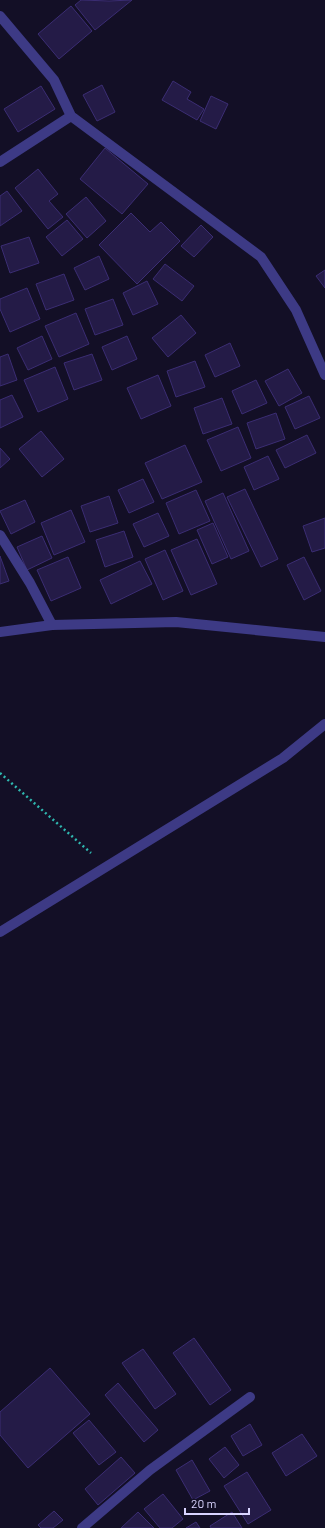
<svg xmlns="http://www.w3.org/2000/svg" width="325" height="1528" font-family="Barlow,sans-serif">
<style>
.building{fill:#241b47;stroke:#3b2d73}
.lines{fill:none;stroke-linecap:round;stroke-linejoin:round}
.path{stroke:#2fb8b0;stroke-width:2.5;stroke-dasharray:2 3;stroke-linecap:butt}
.street{stroke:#3d3a85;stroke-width:10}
</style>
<rect width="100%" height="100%" fill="#130f26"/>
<path class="building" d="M81 0 109 1 132 0 95 30 75 5Z
M71 6 92 31 59 59 38 34Z
M173 81 191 92 187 99 204 109 197 120 162 100Z
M102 85 115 112 97 121 83 95Z
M41 86 55 109 18 132 4 109Z
M211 96 228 104 216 129 200 121Z
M105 148 148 184 122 214 80 179Z
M38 169 58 194 49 201 63 217 48 229 15 188Z
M7 191 22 211 0 226V196Z
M86 197 106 221 87 238 66 214Z
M131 213 150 232 161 222 180 241 137 284 99 245Z
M67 220 83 239 62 256 46 237Z
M201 225 213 237 194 257 181 246Z
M29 237 39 263 10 273 1 246Z
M99 256 109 279 85 290 74 268Z
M165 264 194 286 182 301 153 279Z
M325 270V288L316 276Z
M64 274 74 300 46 310 36 284Z
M147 281 158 304 133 315 123 293Z
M27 288 40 319 10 332 0 309V299Z
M113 299 123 325 95 335 85 309Z
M76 313 89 344 59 357 45 326Z
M181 315 196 333 168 357 152 338Z
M42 336 52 359 28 370 17 348Z
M127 336 137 359 112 370 102 347Z
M230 343 240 366 215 377 205 355Z
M8 354 17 380 0 386V357Z
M92 354 102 380 74 390 64 363Z
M195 361 205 387 176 397 167 371Z
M55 367 68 399 38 412 24 380Z
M288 369 302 393 279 406 265 381Z
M158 375 171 406 141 419 127 388Z
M256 380 267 403 242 414 232 391Z
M12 395 23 417 0 428V400Z
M309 396 320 418 295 429 285 407Z
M222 398 232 424 203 434 194 408Z
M276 413 285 439 256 449 247 423Z
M238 427 251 458 221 471 207 440Z
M41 431 64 459 42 477 19 449Z
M307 435 316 453 285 468 276 450Z
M185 445 202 482 162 499 145 463Z
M0 448 10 459 0 468Z
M268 456 279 479 254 490 244 467Z
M143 479 154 502 129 513 118 490Z
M245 489 278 559 261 567 227 497Z
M196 490 210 521 179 534 166 503Z
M223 493 249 551 231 559 205 501Z
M109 496 118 523 90 532 81 506Z
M25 500 35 522 11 534 0 511Z
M71 510 85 542 54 555 41 523Z
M158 513 169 536 144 547 133 524Z
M325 518V548L312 552 303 526Z
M213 523 228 557 212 564 197 530Z
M124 531 133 557 105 567 96 540Z
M42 536 52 558 27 570 17 547Z
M197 539 217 584 191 595 171 550Z
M165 550 183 591 163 600 145 559Z
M0 556 9 581 0 584Z
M68 557 81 588 51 601 37 570Z
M304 557 321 591 304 600 287 565Z
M140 561 152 584 111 604 100 580Z
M194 1338 231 1390 210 1405 173 1353Z
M143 1349 176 1394 155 1409 122 1363Z
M50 1368 90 1414 28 1468 0 1435V1412Z
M118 1383 158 1430 144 1442 105 1395Z
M89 1420 116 1452 99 1465 73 1433Z
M250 1424 262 1445 243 1456 231 1436Z
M302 1434 317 1456 286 1476 272 1453Z
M225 1447 239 1465 224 1478 209 1459Z
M121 1457 135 1473 98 1505 85 1489Z
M192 1460 210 1491 193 1500 176 1470Z
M247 1472 271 1510 248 1524 224 1486Z
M163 1494 183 1519 172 1528H160L144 1509Z
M54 1511 63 1520 53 1528H41L38 1525Z
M138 1512 154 1528H121Z
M232 1512 242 1528H211L210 1526Z
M196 1522 200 1528H186Z"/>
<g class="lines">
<path class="path" d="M0 773 91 853"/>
<path class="street" d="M0 16 54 80 71 116 261 257 296 310 325 375
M0 162 71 116
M0 535 30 583 52 625
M0 632 52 625 176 622 325 637
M0 932 283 758 325 724
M82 1528 150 1470 250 1397"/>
</g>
<path d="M185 1508v6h64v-6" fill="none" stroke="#d9d4ff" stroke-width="2"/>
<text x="191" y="1508" font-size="12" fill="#d9d4ff" stroke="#130f26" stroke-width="3" paint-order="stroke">20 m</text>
</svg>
